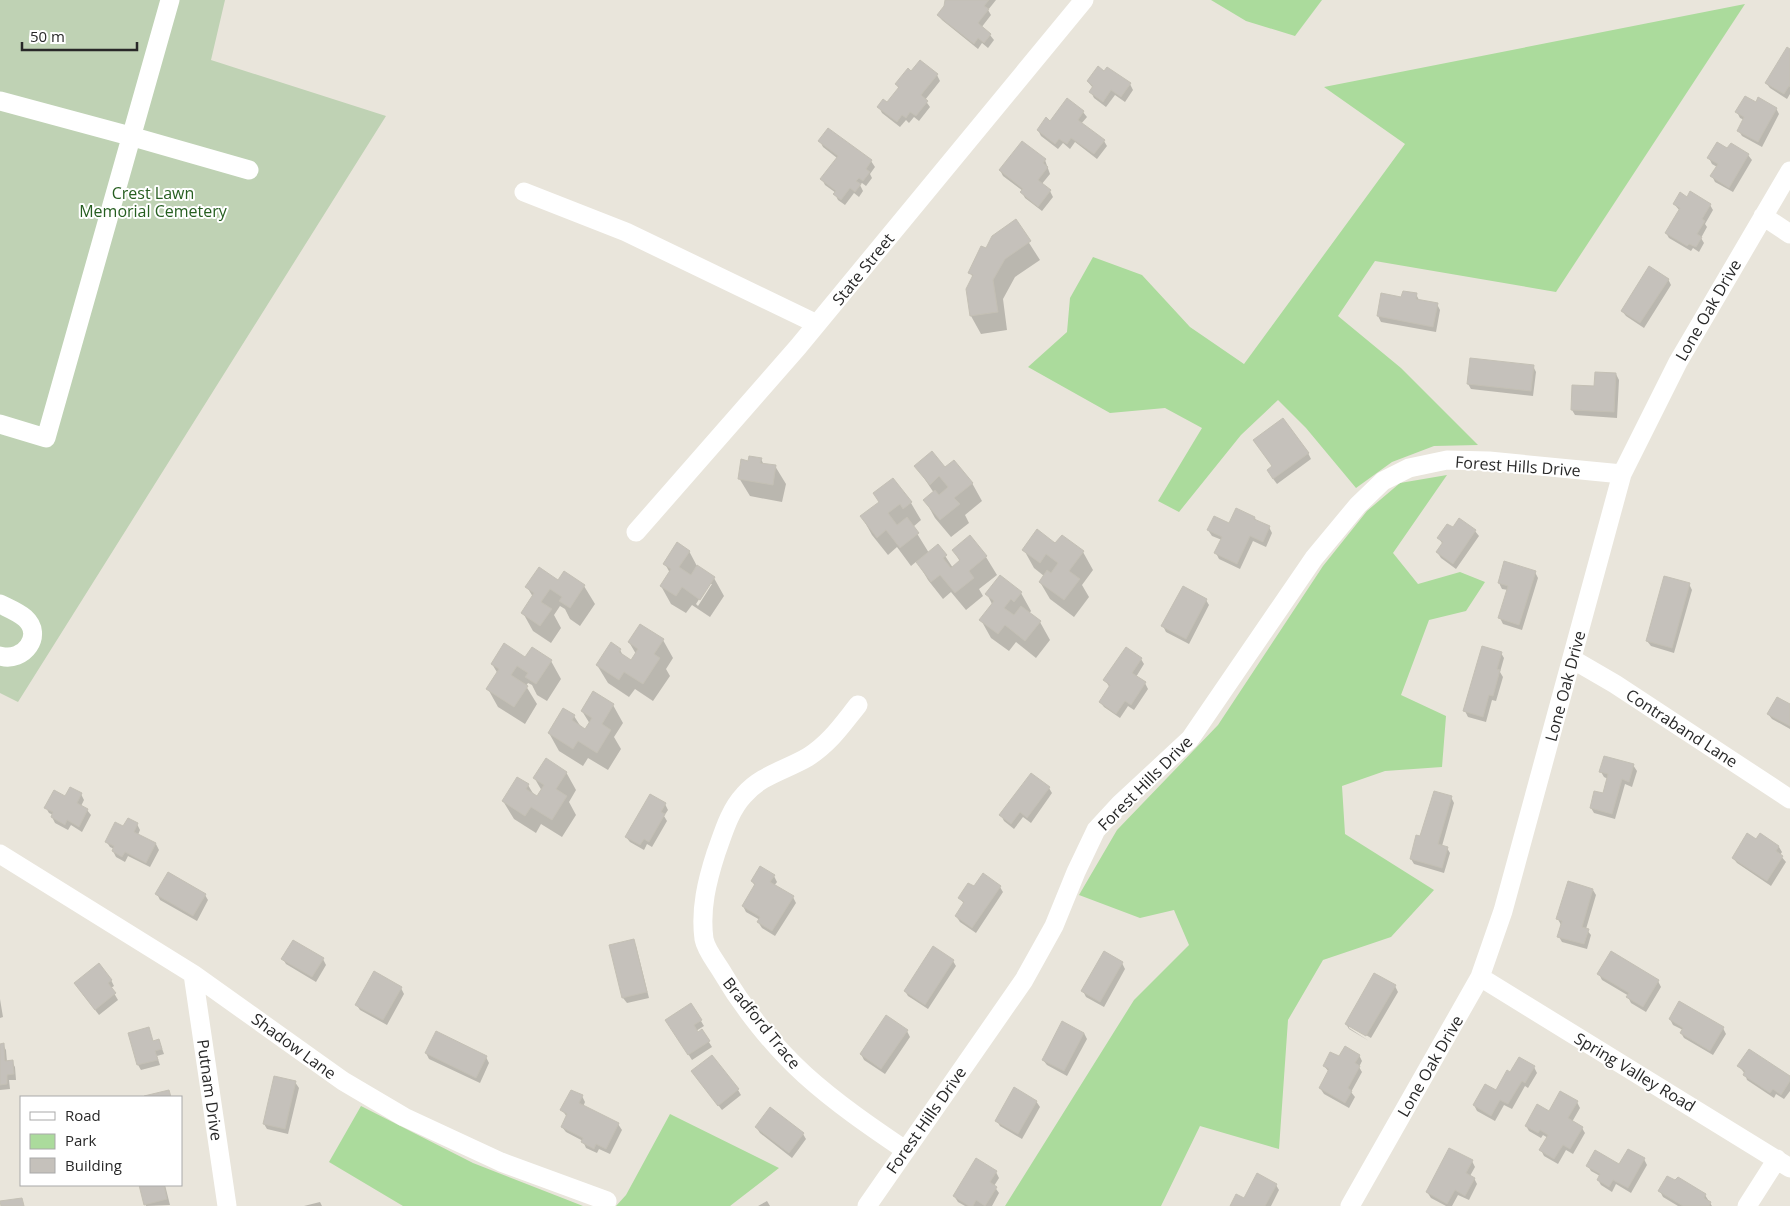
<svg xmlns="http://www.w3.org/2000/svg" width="1790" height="1206" font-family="'Open Sans',sans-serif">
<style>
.green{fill:#abdb9c}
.cemetery{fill:#bfd2b4}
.shadow{fill:#0003;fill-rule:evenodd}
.building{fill:#c5c1bb;stroke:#c4c0b5}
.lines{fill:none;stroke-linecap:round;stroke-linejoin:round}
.minor{stroke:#fff;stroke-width:19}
.labels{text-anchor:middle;stroke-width:4;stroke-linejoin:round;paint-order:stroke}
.park-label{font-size:16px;fill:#265e20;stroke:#fff}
.street-label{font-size:16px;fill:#282828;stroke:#fff}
</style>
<rect width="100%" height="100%" fill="#e9e5db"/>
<path class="green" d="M1211 0H1322L1295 36 1246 21Z
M1745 4 1556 292 1375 261 1338 316 1401 368 1478 445 1434 446 1392 462 1356 488 1306 428 1278 400 1241 435 1179 512 1158 501 1202 428 1165 408 1110 413 1028 367 1067 332 1070 298 1093 257 1142 275 1190 327 1244 364 1405 144 1324 87Z
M1447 475 1393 553 1418 584 1460 572 1485 582 1466 611 1429 620 1401 695 1446 716 1442 767 1385 771 1342 786 1345 834 1434 890 1391 937 1323 960 1288 1020 1279 1149 1200 1126 1161 1206H1005L1134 1000 1189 945 1174 910 1140 918 1079 895 1117 830 1218 725 1323 566 1367 511 1400 483Z
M361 1106 473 1163 583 1206H403L329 1162Z
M670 1114 779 1168 730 1206H616L626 1195Z"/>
<path class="cemetery" d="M0 0H225L211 60 386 116 18 702 0 693Z"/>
<path class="shadow" d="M947 0H996L988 10 991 15 981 28 990 35 994 40 988 48 982 43 978 49 942 20 938 15 945 7Z
M1790 51V94L1787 99 1770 88 1766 83Z
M1104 72 1130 84 1133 90 1125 102 1115 95 1106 107 1094 98 1091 92 1093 88 1088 82Z
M911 73 937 75 940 81 925 100 930 107 919 121 914 117 909 123 906 120 900 127 882 113 879 107 887 104 899 89 896 84Z
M1756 104 1776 108 1779 114 1762 147 1742 136 1739 131 1744 120 1740 118 1737 112Z
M1083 112 1087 117 1081 124 1104 141 1107 146 1097 159 1075 142 1070 149 1063 143 1058 149 1041 136 1038 130Z
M829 130 871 161 875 167 870 174 872 178 866 186 862 183 860 185 863 191 859 197 854 193 845 205 838 200 835 194 836 193 825 185 822 179 837 158 823 147 820 141Z
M1728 150 1748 155 1752 160 1733 192 1715 182 1712 176 1717 167 1712 164 1709 158Z
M1045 160 1050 174 1041 185 1050 191 1053 197 1042 211 1025 198 1022 192 1023 191 1003 176 1000 170Z
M1688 198 1710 205 1713 210 1705 224 1707 227 1701 238 1704 243 1699 252 1693 248 1691 251 1669 238 1666 233 1680 211 1674 204Z
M1015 221 1040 260 1015 277 1003 299 1007 330 981 334 971 316 973 278 970 272 986 250Z
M1668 279 1671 285 1644 328 1626 316 1622 311Z
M1416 294 1419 300 1437 304 1440 310 1436 332 1381 322 1378 316 1382 295 1402 299Z
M1533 366 1536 372 1533 396 1471 389 1468 384Z
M1616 374 1619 380 1617 418 1575 415 1572 410 1595 388Z
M1254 441 1308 453 1311 459 1277 484 1271 476 1273 467Z
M761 459 764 465 775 466 786 484 782 502 750 496 739 478 749 462Z
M916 466 945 469 972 483 982 501 965 515 969 523 951 537 935 518 925 500 934 493Z
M880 503H911L921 520 913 527 929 553 938 545 953 568 960 562 954 550 970 537 986 557 997 575 979 589 983 596 966 610 951 592 943 599 928 580 917 561 911 566 897 547 888 555 872 535 862 517Z
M1255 518 1257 522 1269 527 1272 533 1266 547 1253 541 1240 569 1219 559 1216 553 1222 540 1212 536 1208 530Z
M1453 529 1475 531 1479 536 1456 569 1441 558 1437 552 1443 545 1439 538Z
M1056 545 1083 552 1093 570 1082 585 1089 597 1074 617 1050 599 1040 582 1044 576 1034 568 1024 550Z
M689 551 698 568 714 578 724 596 710 617 692 605 686 613 671 604 661 586 670 573 665 564ZM709 584H712L698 606 696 604Z
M1535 572 1538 578 1522 630 1503 624 1500 618 1508 590 1502 589 1499 583Z
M564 573 584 586 595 604 580 626 570 619 565 609 560 606 554 615 561 628 551 643 533 631 523 613 533 597 527 587 559 581Z
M1689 584 1692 590 1674 653 1651 646 1647 641Z
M1021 593 1031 611 1029 614 1040 622 1050 640 1036 658 1016 642 1009 651 991 638 981 620 992 604 987 594Z
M1206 600 1209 605 1189 644 1166 632 1163 626Z
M663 640 673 658 666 669 670 676 653 701 635 689 629 697 608 683 597 665 611 644 620 650 624 657 631 662 636 654 629 642Z
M1501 653 1504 658 1500 672 1503 677 1496 701 1492 700 1486 722 1468 717 1465 711Z
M526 658 551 661 561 679 547 701 537 695 532 685 528 683 526 686 537 704 525 724 498 707 488 689 498 674 492 664Z
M1141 659 1144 664 1136 677 1145 683 1148 689 1134 710 1128 706 1120 718 1104 707 1100 702 1110 688 1105 680Z
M613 705 623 723 614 737 621 749 608 770 588 758 583 766 559 751 549 733 574 716 581 727 586 730 590 724 582 711Z
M1790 705V729L1772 719 1768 714Z
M1633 765 1637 771 1632 787 1625 784 1615 819 1594 813 1591 808 1604 795 1608 779 1604 777 1601 772Z
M566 772 576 790 569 802 576 815 562 837 541 824 536 833 514 819 503 801 528 785 534 795 537 798 542 791 535 779Z
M1049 788 1052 793 1031 823 1023 817 1014 829 1004 821 1001 815Z
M81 794 84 800 81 806 87 810 91 815 82 832 71 825 68 830 55 823 52 817 53 815 49 813 46 808 66 798Z
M1451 797 1454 803 1442 846 1447 848 1450 853 1444 873 1414 864 1411 859 1421 838Z
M665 804 668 810 664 816 667 821 652 847 647 844 644 850 630 842 626 837Z
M137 824 140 830 138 835 156 844 159 850 150 867 128 856 125 862 116 857 113 851 114 849 110 847 106 841 124 828Z
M1760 835 1779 847 1782 852 1780 855 1786 862 1771 886 1737 863 1733 858 1757 841Z
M774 876 777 882 774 886 793 897 796 903 775 936 762 928 758 922 760 920 746 912 743 906 755 886 752 881Z
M1000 887 1003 892 976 933 960 922 956 916 964 904 960 898 974 888Z
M1593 890 1596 895 1586 929 1591 935 1587 949 1562 942 1559 937 1561 925 1558 919Z
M157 894 205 895 208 900 197 921 160 900Z
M633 940 636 946 649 998 627 1003 623 998 610 946Z
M283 959H323L326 965 316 982 286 964Z
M953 961 956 966 928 1009 908 996 905 991Z
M1122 963 1125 969 1104 1007 1086 997 1083 991Z
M1599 974 1658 981 1661 987 1646 1012 1631 1003 1628 997 1629 996 1602 980Z
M111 980 114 986 111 988 118 1000 99 1015 75 984Z
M1395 986 1398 992 1371 1038 1349 1025V1028L1369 1041 1349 1029 1346 1024Z
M401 988 404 994 387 1025 360 1010 356 1004Z
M0 999 3 1017 0 1018Z
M1670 1019 1723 1028 1726 1034 1713 1055 1684 1038 1681 1033 1683 1030 1673 1025Z
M701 1021 704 1026 696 1031 697 1034 702 1031 712 1047 692 1060 670 1026Z
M148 1029 153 1042 159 1040 164 1054 157 1056 160 1065 141 1070 138 1065Z
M907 1031 910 1037 885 1074 864 1060 861 1054Z
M1084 1033 1087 1039 1067 1076 1047 1065 1043 1060Z
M0 1045H3L6 1050 7 1062H12L15 1067 16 1080H9L10 1089 0 1090Z
M426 1053 486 1057 489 1063 480 1083 429 1059Z
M1359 1055 1362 1061 1359 1067 1362 1072 1351 1092 1355 1097 1349 1108 1324 1094 1320 1088 1329 1072 1324 1066 1339 1058Z
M1739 1066 1790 1078V1091L1784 1099 1776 1094 1774 1098 1747 1080 1745 1074Z
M1534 1067 1537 1073 1528 1088 1525 1086 1512 1109 1504 1105 1495 1121 1477 1111 1474 1105 1496 1092 1511 1074Z
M692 1072 738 1090 741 1095 722 1110Z
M295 1082 299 1088 288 1134 267 1129 264 1124Z
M582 1096 585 1102 583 1107 618 1124 622 1130 610 1154 599 1149 597 1153 586 1148 583 1141 566 1132 562 1127 567 1117 562 1110Z
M1036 1101 1040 1107 1022 1139 1000 1126 997 1121Z
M1577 1102 1580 1108 1572 1122 1582 1128 1585 1133 1573 1154 1566 1150 1558 1164 1544 1156 1541 1150 1548 1138 1543 1135 1541 1138 1529 1131 1526 1126 1550 1112Z
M756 1127 803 1134 806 1139 792 1158 760 1133Z
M1644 1159 1647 1165 1631 1193 1616 1184 1612 1192 1601 1185 1598 1180 1600 1176 1591 1171 1588 1166H1620Z
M1472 1161 1475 1167 1470 1176 1474 1178 1477 1184 1469 1200 1458 1195 1452 1206H1446L1431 1198 1427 1192Z
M996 1172 999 1178 994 1186 999 1193 992 1206H965L958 1202 954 1196Z
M140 1185H165L170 1205 146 1206Z
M1276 1185 1279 1190 1271 1206H1231Z
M1660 1191 1705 1195 1712 1206H1678L1663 1197Z
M767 1201 770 1206H758Z
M320 1202 322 1206H304Z"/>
<path class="building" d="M945 0H989L984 6 989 9 978 23 991 34 984 43 978 38 974 44 937 15 944 6Z
M1787 47 1790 49V87L1789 86 1784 94 1765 83Z
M920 60 938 74 921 95 928 101 916 116 910 112 906 118 902 115 897 122 877 107 883 99 887 102 899 87 895 84 908 68 911 71Z
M1098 66 1104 71 1107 67 1131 83 1121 97 1111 90 1103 102 1089 92 1093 86 1087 81Z
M1745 96 1756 102 1758 97 1777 108 1758 142 1737 131 1744 117 1735 112Z
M1067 98 1084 111 1078 120 1105 140 1094 154 1071 138 1067 144 1059 139 1055 144 1037 130 1046 117 1050 121Z
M828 128 872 160 866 169 870 172 863 181 859 178 856 181 861 184 855 192 850 188 841 200 833 194 836 191 820 179 838 156 818 141Z
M1022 141 1046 159 1043 163 1048 167 1038 180 1051 190 1038 207 1020 192 1023 189 999 170Z
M1717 142 1727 148 1731 143 1749 154 1729 188 1710 176 1718 164 1707 158Z
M1690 191 1711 204 1702 219 1705 221 1697 234 1702 237 1696 247 1689 244 1687 246 1665 233 1680 208 1673 204 1680 192 1687 197Z
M1016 219 1031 241 1005 259 993 280 998 312 970 316 966 289 973 275 968 273 981 246 986 248 992 236Z
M1649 266 1669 279 1640 323 1621 311Z
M1403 291 1417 293 1416 299 1438 303 1433 327 1377 316 1381 293 1401 297Z
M1470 358 1534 365 1531 391 1467 384Z
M1595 372 1616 373 1614 412 1571 410 1572 385 1594 386Z
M1283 418 1309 453 1273 479 1267 470 1272 466 1253 440Z
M932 451 945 467 954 460 973 483 954 498 960 504 940 520 923 500 935 490 939 495 948 487 939 476 930 485 914 466Z
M749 456 762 458 760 463 776 465 773 485 738 479 741 459 748 461Z
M893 478 912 502 903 509 900 504 888 513 897 525 907 517 919 533 900 548 886 530 877 538 860 516 879 502 873 493Z
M1236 508 1255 517 1254 519 1270 526 1263 542 1250 536 1237 564 1214 553 1222 537 1207 530 1214 516 1229 523Z
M1459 518 1476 530 1453 564 1436 552 1443 542 1437 538 1447 524 1453 527Z
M1037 529 1055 543 1062 535 1084 551 1069 571 1080 579 1064 600 1039 582 1047 570 1051 573 1058 563 1046 554 1040 563 1022 550Z
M970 535 987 556 969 571 974 578 955 593 940 575 931 582 916 562 938 544 947 555 943 558 951 568 960 560 952 550Z
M677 542 690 551 679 567 691 575 697 565 715 577 700 600 682 587 676 596 660 586 671 569 663 564Z
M1504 561 1536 571 1519 625 1498 618 1508 586 1498 583Z
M539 567 558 580 564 571 585 585 570 608 559 601 562 597 550 589 541 602 552 609 540 626 521 613 534 593 525 587Z
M1000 575 1022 592 1014 602 1011 599 1004 608 1014 615 1021 606 1041 621 1025 641 1005 625 998 634 979 620 994 601 985 594Z
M1664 576 1690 583 1672 648 1646 641Z
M1183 586 1207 599 1186 639 1161 626Z
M640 624 664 639 654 654 660 658 643 684 624 672 619 680 596 665 611 642 621 649 619 652 631 660 638 649 628 642Z
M504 643 525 657 532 647 552 660 536 684 525 677 528 673 517 666 511 675 528 686 514 707 486 689 499 669 491 664Z
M1482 646 1502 652 1497 669 1500 670 1493 696 1489 695 1483 717 1463 711Z
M1126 647 1142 658 1132 673 1146 682 1131 705 1125 701 1116 714 1099 702 1110 685 1103 680Z
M593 691 614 704 602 724 611 730 597 753 578 741 573 749 548 733 563 708 575 715 572 720 585 729 592 718 581 711Z
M1777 697 1790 704V726L1767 714Z
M1604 756 1634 764 1629 782 1622 779 1612 814 1590 808 1594 791 1603 793 1608 774 1599 772Z
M546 758 567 772 556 789 567 796 552 820 531 807 525 816 502 801 517 777 529 784 526 789 537 796 544 785 533 778Z
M1031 773 1050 787 1027 818 1020 812 1011 824 999 815Z
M70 787 82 793 77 803 88 809 79 827 67 820 65 825 51 817 53 812 44 808 54 790 65 796Z
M1434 791 1452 796 1438 844 1448 847 1442 868 1410 859 1416 835 1420 836Z
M650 794 666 803 661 812 665 814 649 842 644 839 640 845 625 837Z
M128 818 138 823 134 832 156 843 146 863 125 852 122 857 112 851 114 846 105 842 115 822 123 826Z
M1747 833 1756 839 1760 833 1779 846 1776 851 1783 856 1767 881 1732 858Z
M760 866 775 875 770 882 794 896 772 931 757 922 760 917 742 906 755 884 751 881Z
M168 872 206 894 193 916 155 894Z
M983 873 1001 886 972 928 955 916 964 902 958 898 968 883 974 886Z
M1568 881 1593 889 1582 927 1589 929 1584 944 1557 937 1562 921 1556 919Z
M634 939 647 992 622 998 609 945Z
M293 940 324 958 312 977 281 959Z
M933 946 954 960 925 1005 904 991Z
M1104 951 1123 962 1100 1002 1081 991Z
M1611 951 1659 980 1643 1007 1626 997 1629 993 1597 974Z
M99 963 112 980 108 983 116 993 95 1010 74 983Z
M374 971 402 987 383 1020 355 1005Z
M1374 973 1396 985 1366 1036 1345 1024Z
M1679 1001 1724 1027 1710 1051 1680 1033 1683 1028 1669 1019Z
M691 1003 702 1020 694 1025 698 1032 702 1029 710 1041 688 1055 665 1020Z
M886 1015 908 1030 881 1069 860 1054Z
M1062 1021 1084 1033 1064 1071 1042 1060Z
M149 1027 153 1041 159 1039 162 1049 155 1051 158 1060 137 1065 128 1033Z
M436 1031 487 1056 476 1078 425 1053Z
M4 1043 5 1061 13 1060 14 1074 7 1075V1084L0 1085V1044Z
M1345 1046 1360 1055 1355 1063 1360 1066 1348 1088 1352 1091 1345 1103 1319 1088 1329 1069 1323 1066 1330 1052 1339 1056Z
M1749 1049 1790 1076V1081L1781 1095 1773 1089 1770 1093 1743 1075 1745 1071 1737 1066Z
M712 1055 739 1089 718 1106 691 1071Z
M1519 1057 1535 1066 1525 1083 1522 1081 1508 1104 1500 1100 1491 1116 1473 1105 1485 1084 1496 1090 1507 1070 1510 1072Z
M274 1076 296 1081 285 1129 263 1124Z
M1014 1087 1037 1101 1018 1134 995 1121Z
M169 1090 171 1097H144V1096Z
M571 1090 583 1095 579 1103 619 1123 606 1149 596 1144 594 1149 581 1142 583 1138 561 1127 567 1114 560 1110Z
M1560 1091 1578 1101 1568 1118 1583 1127 1570 1149 1563 1145 1554 1159 1539 1150 1548 1135 1540 1130 1538 1133 1525 1126 1537 1104 1549 1111Z
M770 1107 804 1133 789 1153 755 1127Z
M1449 1148 1473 1160 1466 1173 1475 1178 1465 1196 1455 1190 1447 1204 1426 1192Z
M1628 1149 1645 1158 1628 1188 1613 1180 1609 1187 1597 1180 1600 1174 1586 1166 1595 1150 1619 1164Z
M976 1158 997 1171 990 1182 997 1187 985 1206 976 1200 973 1206H969L953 1196Z
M1257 1173 1277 1184 1265 1206H1230L1236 1194 1244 1198Z
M1667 1176 1675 1180 1678 1177 1706 1194 1704 1198 1711 1202 1709 1206H1683L1658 1191Z
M139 1185H164L167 1199 144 1205Z
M22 1198 24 1206H1L0 1201Z"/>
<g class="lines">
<path class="minor" d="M0 101 130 136 249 170
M524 192 626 232 817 324
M1763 216 1790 234
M0 424 46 438 170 0
M636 532 798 347 1084 0
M0 604C8 608 18 612 25 618 44 635 24 663 0 656
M1572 659 1615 684 1790 799
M858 705C842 725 830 743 808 757 786 770 761 775 744 795 729 811 723 834 716 853 707 881 700 909 704 939 706 950 716 962 722 972 743 1008 774 1047 805 1075 836 1103 871 1127 905 1150
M0 854 193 974 343 1081 404 1117 501 1162 607 1201
M193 974 227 1206
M1480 977 1790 1168
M867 1206 1024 980 1054 926 1076 872 1096 830 1120 804 1190 739 1314 558 1358 505 1383 481 1409 468 1447 460 1489 461 1622 474
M1350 1206 1480 977 1503 911 1622 474 1678 362 1790 171
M1747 1206 1777 1159"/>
</g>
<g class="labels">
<g class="park-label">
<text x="153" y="199">Crest Lawn<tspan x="153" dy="18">Memorial Cemetery</tspan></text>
</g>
<g class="street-label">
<text transform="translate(863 269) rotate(-51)" y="6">State Street</text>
<text transform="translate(1708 310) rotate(-60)" y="6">Lone Oak Drive</text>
<text transform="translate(1518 466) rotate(4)" y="6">Forest Hills Drive</text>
<text transform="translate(1565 686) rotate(-75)" y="6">Lone Oak Drive</text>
<text transform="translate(1682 728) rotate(33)" y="6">Contraband Lane</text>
<text transform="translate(1145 783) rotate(-45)" y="6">Forest Hills Drive</text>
<text transform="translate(762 1023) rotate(51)" y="6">Bradford Trace</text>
<text transform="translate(294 1046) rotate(36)" y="6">Shadow Lane</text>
<text transform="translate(1430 1066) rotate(-60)" y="6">Lone Oak Drive</text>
<text transform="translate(1635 1072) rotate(31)" y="6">Spring Valley Road</text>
<text transform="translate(210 1090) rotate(82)" y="6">Putnam Drive</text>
<text transform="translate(926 1120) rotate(-55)" y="6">Forest Hills Drive</text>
</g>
</g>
<rect x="20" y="1096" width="162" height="90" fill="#ffffff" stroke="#a9a9a9"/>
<rect x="30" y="1112" width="25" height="8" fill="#ffffff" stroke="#a9a9a9"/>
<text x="65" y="1121" font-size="15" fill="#282828">Road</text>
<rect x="30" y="1134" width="25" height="15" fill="#abdb9c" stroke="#a9a9a9"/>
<text x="65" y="1146" font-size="15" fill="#282828">Park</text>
<rect x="30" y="1158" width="25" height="15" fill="#c5c1bb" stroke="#a9a9a9"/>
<text x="65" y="1171" font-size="15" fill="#282828">Building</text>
<path d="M22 42v8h115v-8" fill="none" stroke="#282828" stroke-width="2.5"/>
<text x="30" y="42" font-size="15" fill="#282828" stroke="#ffffff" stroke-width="4" paint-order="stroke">50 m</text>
</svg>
